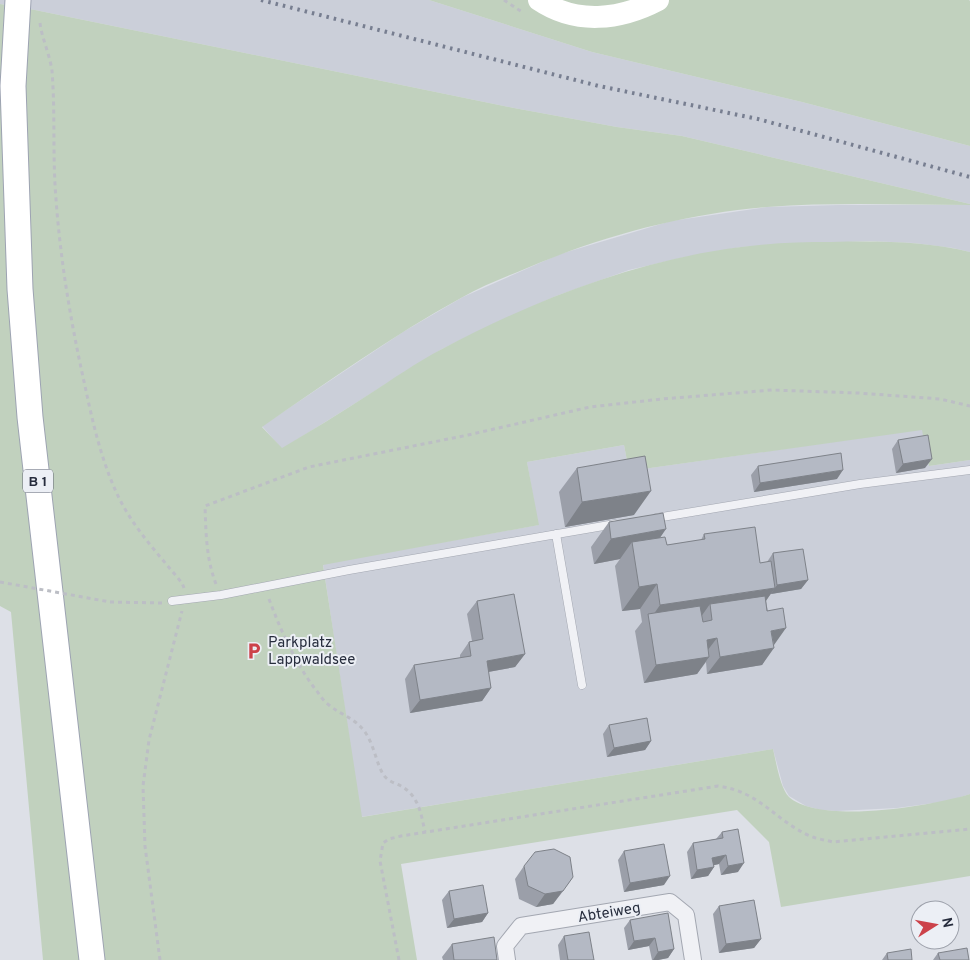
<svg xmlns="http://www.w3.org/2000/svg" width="970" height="960" font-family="Overpass,sans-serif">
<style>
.built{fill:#cbcfd9}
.green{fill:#c1d1be}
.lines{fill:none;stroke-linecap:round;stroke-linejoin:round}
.lane-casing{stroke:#a3a7b1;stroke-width:9}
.street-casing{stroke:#a3a7b1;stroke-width:18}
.primary-casing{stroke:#9da3b2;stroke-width:27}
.path{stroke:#bcbec5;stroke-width:3;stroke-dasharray:4 4;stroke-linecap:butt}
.lane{stroke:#f0f1f5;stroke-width:8}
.street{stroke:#f0f1f5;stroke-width:16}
.secondary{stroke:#fff;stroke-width:22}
.primary{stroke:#fff;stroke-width:25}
.rail{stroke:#777e90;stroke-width:4;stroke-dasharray:2.5 5;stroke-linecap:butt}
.path-bridge{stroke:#bcbec5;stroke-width:3;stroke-dasharray:4 4;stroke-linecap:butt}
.wall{fill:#9b9fa9}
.shaded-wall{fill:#7e8289}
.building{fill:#b4b9c4;stroke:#7e8289}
.labels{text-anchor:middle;stroke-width:4;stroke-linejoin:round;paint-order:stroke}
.shield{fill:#eceff5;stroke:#626774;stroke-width:1}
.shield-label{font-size:14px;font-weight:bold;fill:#272d3d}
.poi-label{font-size:15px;fill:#272d3d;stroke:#eceff5;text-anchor:start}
.street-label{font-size:15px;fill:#272d3d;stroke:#eceff5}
</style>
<rect width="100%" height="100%" fill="#dde0e7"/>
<path class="built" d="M0 0H429L592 52 802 102 970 146V204L682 136 617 127 514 108 35 10 0 4Z
M839 205H970V252L953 248 914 243 870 241 741 247 681 258 629 270 556 296 491 325 442 349 282 449 262 426 403 332 463 297 560 254 671 221 767 207Z
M923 429 929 466 970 460V794L949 801 897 808 837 811 821 810 806 806 789 796 783 786 773 749 361 817 323 564 538 525 527 462 624 445 629 471Z"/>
<path class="green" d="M429 0H969L970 1V146L802 102 592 52Z
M0 4 35 10 514 108 617 127 682 136 970 204V205C903 205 834 202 767 207 682 214 598 237 520 271 500 279 480 287 461 298 392 336 327 382 262 427L282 448C311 431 340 413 368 395 393 379 417 362 442 349 534 300 637 260 741 247 770 243 801 242 831 242 878 241 925 241 970 252V460L929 466 922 430 629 471 624 445 527 462 539 525 323 565 362 817 773 749C776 761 780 788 789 797 820 825 932 806 970 794V876L781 907 769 842 737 810 401 864 417 960H43L11 612 0 606Z"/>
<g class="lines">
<g class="lane-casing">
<path id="lane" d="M656 518 860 484 970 470
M556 534 582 685
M172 601 221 595 349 570 615 524"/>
</g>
<g class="street-casing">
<path id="street" d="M507 960 505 946 521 926 670 902 686 915 693 960"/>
</g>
<g class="primary-casing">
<path id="primary" d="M18 0 13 86 20 289 30 417 92 960"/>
</g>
<path class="path" d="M504 0 522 12
M40 23C42 39 50 55 52 71 55 108 53 147 55 184 59 253 70 319 85 386 93 424 102 463 119 498 135 530 160 556 182 583L184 588
M216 584C206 558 206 533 205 506L309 467 468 435 590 407 662 399 772 390 858 393 940 399 970 406
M269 599C281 631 295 663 316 690 320 695 324 702 329 705 342 716 354 717 365 732 374 745 376 762 383 774 387 781 395 783 401 786 419 796 421 814 425 832
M110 602 162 603
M160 960 145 846 143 786 149 740 182 611
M399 960 380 861 383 843 389 839 401 836 718 786C761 792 774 820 810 836 817 839 825 840 833 842L970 829"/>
<use href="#lane" class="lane"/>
<use href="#street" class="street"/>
<path class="secondary" d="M539 0C576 25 620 20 658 0"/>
<use href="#primary" class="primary"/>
<path class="rail" d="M261 0 599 86 758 119 970 177"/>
<path class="path-bridge" d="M0 582 110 602"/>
</g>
<path class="wall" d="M898 440 925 468 896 473 892 449Z
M758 466 837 479 754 492 751 475Z
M577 468 634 515 565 527 559 492Z
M609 522 660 538 667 545 701 540 704 534 760 563 767 562 773 553 808 580 801 589 771 594V593L766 601 774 645 762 665 707 674 706 662 697 674 644 683 635 631 642 622 640 609 622 611 615 566 620 559 594 564 591 547Z
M477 601 525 654 515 667 488 672 491 688 482 701 410 713 405 679 414 665 460 658V655L469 642 472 641 467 614Z
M609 725 651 741 645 750 607 757 603 734Z
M722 832 738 872 721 875 719 864 714 865V867L708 876 691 879 687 852 693 843 716 839Z
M624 851 664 885 624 892 618 860Z
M524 866 564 890 553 904 536 907 519 899 515 879Z
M449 891 488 913 482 922 447 928 442 900Z
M719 906 761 939 754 948 719 953 713 914Z
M630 920 674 949 668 958 658 960H652L649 946 628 950 624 928Z
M564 936 594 960H560L558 945Z
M452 944 497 960H443L442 957Z
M887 953 912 960H882Z
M938 953 969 960H933Z"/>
<path class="shaded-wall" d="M932 459 925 468 896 473 903 464Z
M843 470 837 479 754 492 760 483Z
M651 491 634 515 565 527 582 502Z
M666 529 649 554 632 542 620 559 594 564 611 539Z
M808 580 801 589 771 594 777 585Z
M657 584 640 609 622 611 639 587Z
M775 588 758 612 710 604 698 621H649L660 605Z
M786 628 774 645 771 631Z
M717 638 704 655 707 640Z
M774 648 762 665 707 674 720 657Z
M525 654 515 667 477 674 487 661Z
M709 657 697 674 644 683 656 665Z
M491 688 482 701 410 713 420 700Z
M651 741 645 750 607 757 614 748Z
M726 855 719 864 706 867 712 858Z
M744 863 738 872 721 875 728 866Z
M714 867 708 876 691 879 697 870Z
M670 876 664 885 624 892 630 883Z
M573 877 553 904 536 907 545 894Z
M488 913 482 922 447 928 454 919Z
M655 938 649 946 628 950 634 941Z
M761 939 754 948 719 953 726 944Z
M674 949 668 958 658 960H653L658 952Z"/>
<path class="building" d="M928 435 932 459 903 464 898 440Z
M841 453 843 470 760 483 758 466Z
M645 456 651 491 582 502 577 468Z
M663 513 666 529 611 539 609 522Z
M755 527 760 563 771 561 775 588 660 605 657 584 639 587 632 542 665 537 667 545 705 539 704 534Z
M803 549 808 580 777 585 773 553Z
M514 594 525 654 487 661 491 688 420 700 414 665 471 656 469 642 483 639 477 601Z
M765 596 767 611 783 608 786 628 771 631 774 648 720 657 717 638 707 640 709 657 656 665 648 614 700 606 703 622 712 620 710 604Z
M647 718 651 741 614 748 609 725Z
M738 829 744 863 728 866 726 855 712 858 714 867 697 870 693 843 723 838 722 832Z
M664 844 670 876 630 883 624 851Z
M554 849 570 857 573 877 563 891 545 894 528 886 524 866 535 852Z
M483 885 488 913 454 919 449 891Z
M754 900 761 939 726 944 719 906Z
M668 913 674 949 658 952 655 938 634 941 630 920Z
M589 932 594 960H568L564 936Z
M494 937 497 960H454L452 944Z
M967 948 969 960H940L938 953Z
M911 949 912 960H888L887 953Z"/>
<defs>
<g id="parking-bare" transform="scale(1.35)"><path d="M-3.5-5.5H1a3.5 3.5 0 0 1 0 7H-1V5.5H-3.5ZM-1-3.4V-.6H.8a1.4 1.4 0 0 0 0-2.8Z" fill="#cc424a" stroke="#eceff5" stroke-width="2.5" paint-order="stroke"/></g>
</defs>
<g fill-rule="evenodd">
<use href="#parking-bare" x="254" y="651"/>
</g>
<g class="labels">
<rect class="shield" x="23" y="469.5" width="30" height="23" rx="4"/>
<g class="shield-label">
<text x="38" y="486">B 1</text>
</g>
<g class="poi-label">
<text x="268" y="647">Parkplatz<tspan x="268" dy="17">Lappwaldsee</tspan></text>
</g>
<g class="street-label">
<text transform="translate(609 912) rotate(-9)" y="5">Abteiweg</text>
</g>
</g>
<g transform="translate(935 925) rotate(79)"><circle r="24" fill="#eceff5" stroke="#9da1ab"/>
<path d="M0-4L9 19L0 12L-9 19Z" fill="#cc424a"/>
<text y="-8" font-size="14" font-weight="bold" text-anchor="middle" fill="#272d3d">N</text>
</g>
</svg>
